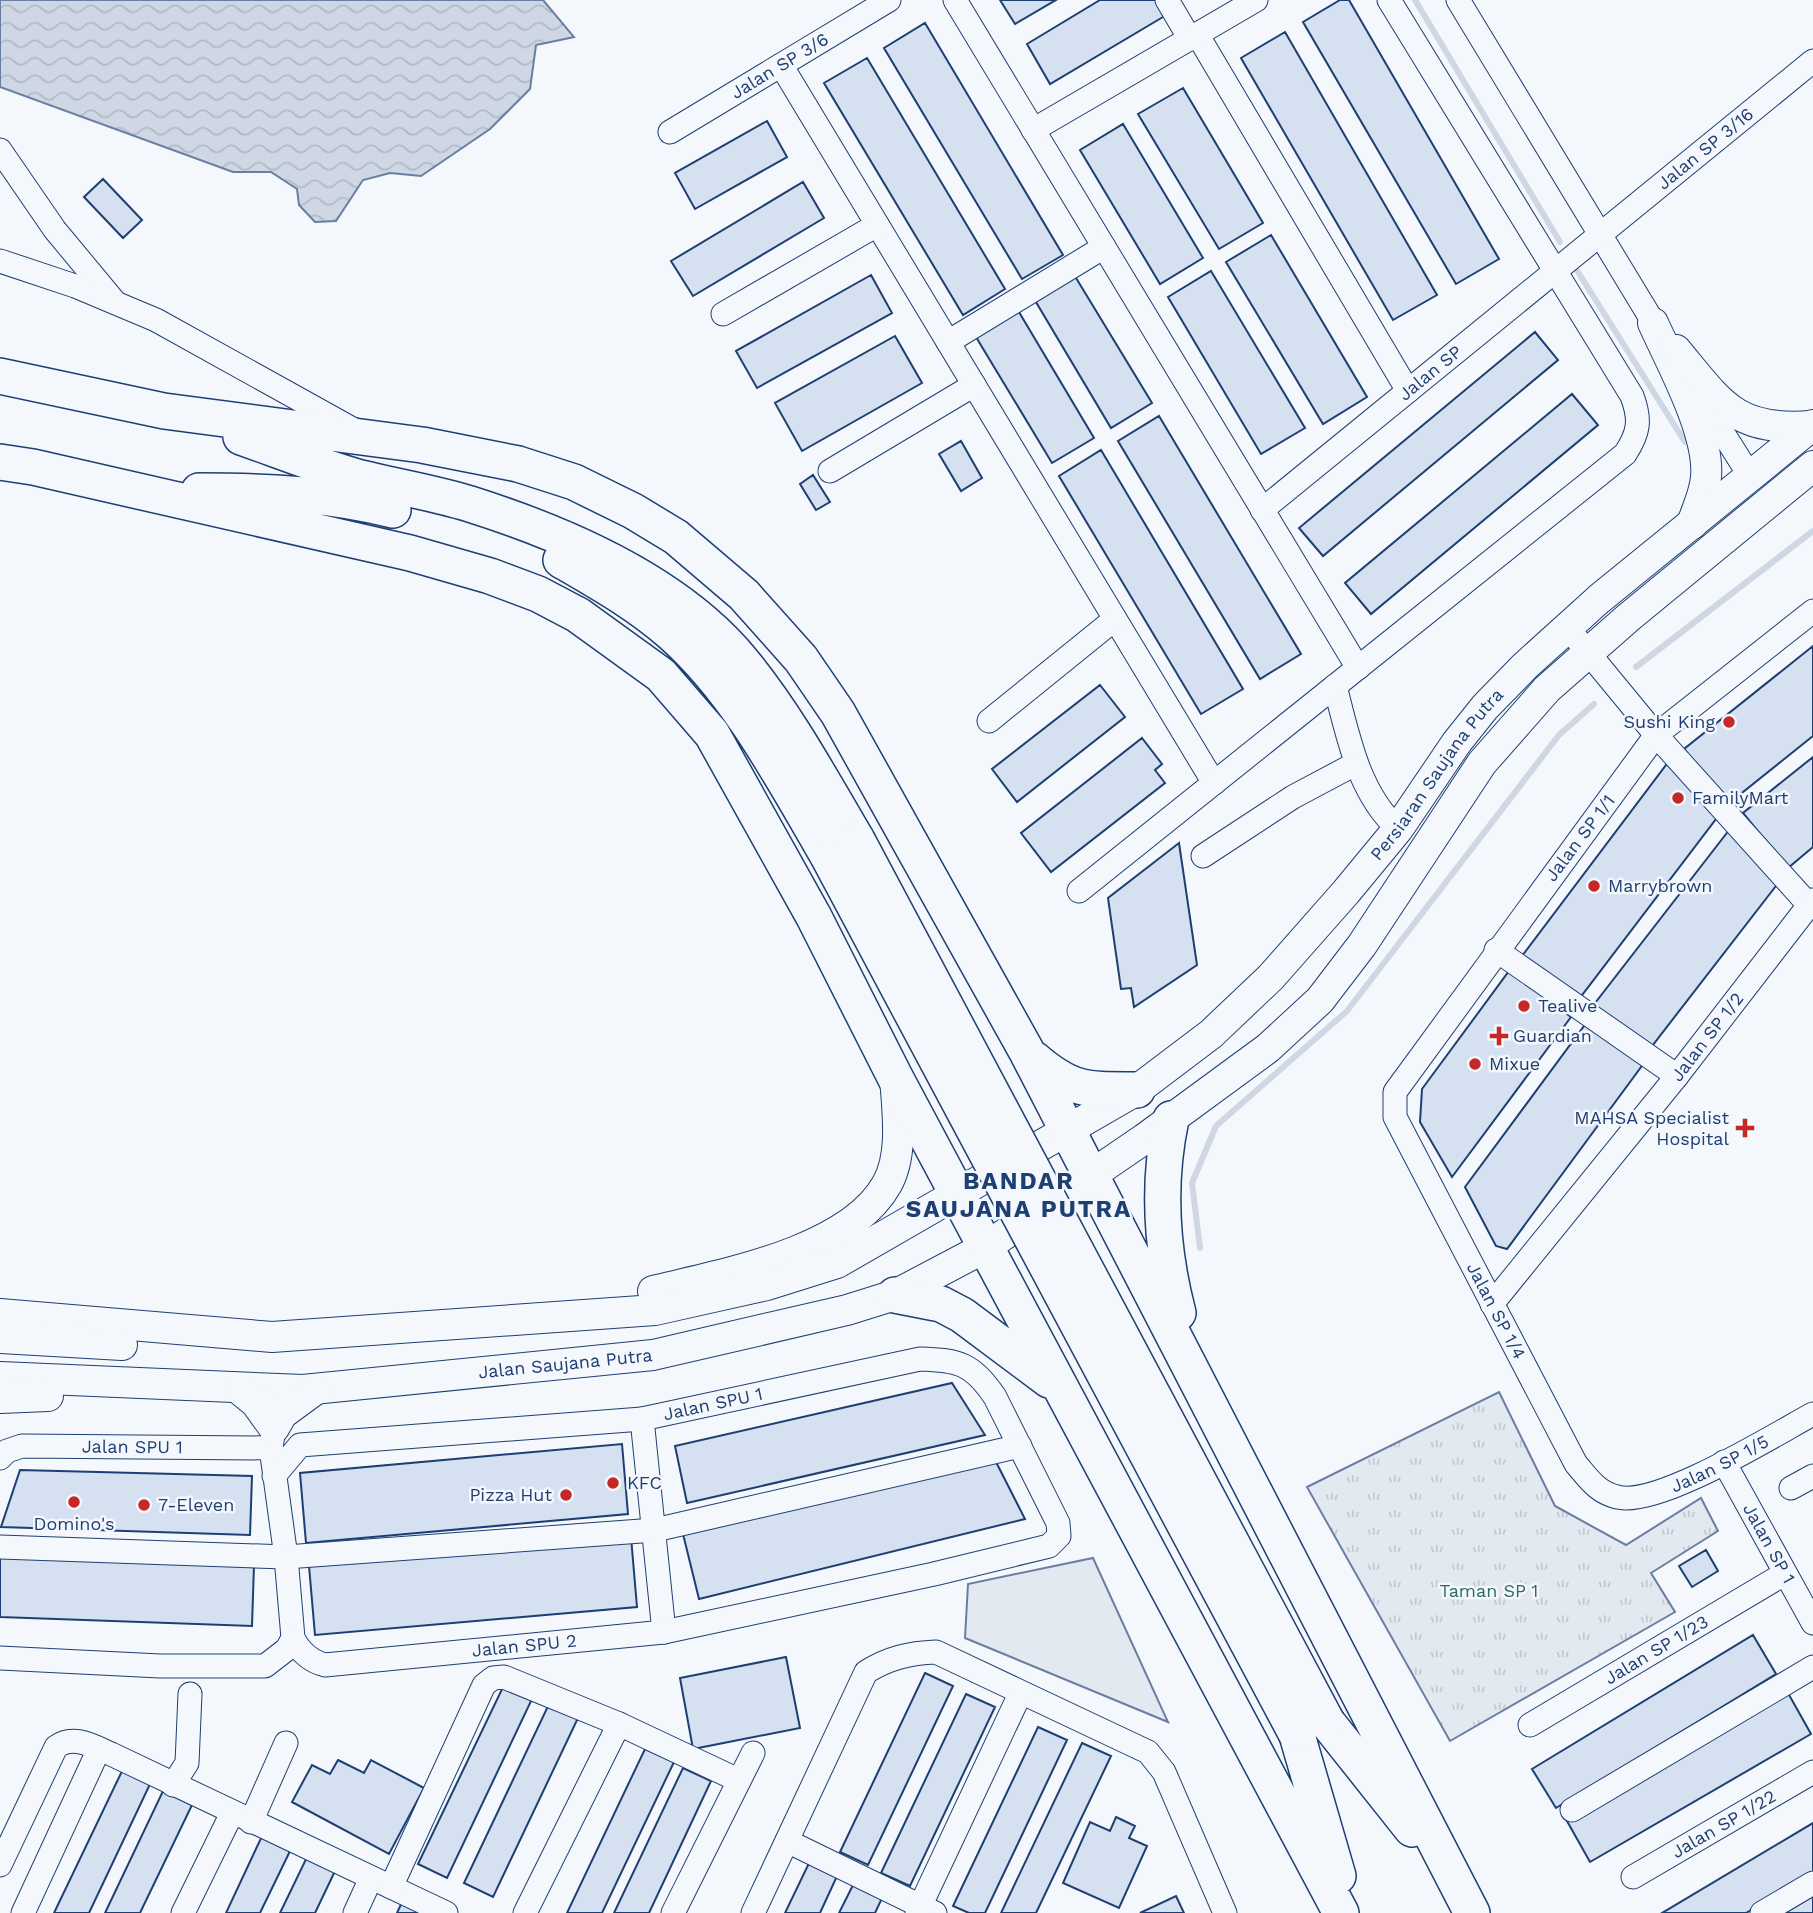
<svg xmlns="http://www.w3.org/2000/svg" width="1813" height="1913" font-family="'Work Sans',sans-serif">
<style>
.park{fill:url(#park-tufts);stroke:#687fa3;stroke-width:2}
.pitch{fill:#e3e9f0;stroke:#687fa3;stroke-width:2}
.water{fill:url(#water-waves);stroke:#687fa3;stroke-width:2}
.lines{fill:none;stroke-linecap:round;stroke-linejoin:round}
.stream{stroke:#cfd7e4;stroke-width:6}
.building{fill:#d5e0f0;stroke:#1d3f73;stroke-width:2}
.minor-casing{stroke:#1d3f73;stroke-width:25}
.major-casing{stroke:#1d3f73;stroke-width:32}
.highway-casing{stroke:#1d3f73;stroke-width:38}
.minor{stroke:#f4f7fb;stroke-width:23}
.major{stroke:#f4f7fb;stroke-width:30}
.highway{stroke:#f4f7fb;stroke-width:35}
.highway-bridge-casing{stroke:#1d3f73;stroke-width:38;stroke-linecap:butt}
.highway-bridge{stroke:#f4f7fb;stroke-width:35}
.poi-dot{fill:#c62828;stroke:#f4f7fb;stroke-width:2.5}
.labels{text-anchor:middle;stroke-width:5;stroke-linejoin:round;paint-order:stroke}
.street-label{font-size:18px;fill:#1d3f73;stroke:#f4f7fb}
.poi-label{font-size:18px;fill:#1d3f73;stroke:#f4f7fb;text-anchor:start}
.park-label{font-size:18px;fill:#2c6c60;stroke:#f4f7fb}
.district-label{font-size:24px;font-weight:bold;letter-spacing:2px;fill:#1d3f73;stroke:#f4f7fb}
</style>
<defs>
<pattern id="park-tufts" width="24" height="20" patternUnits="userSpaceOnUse" patternTransform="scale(1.75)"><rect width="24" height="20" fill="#e3e9f0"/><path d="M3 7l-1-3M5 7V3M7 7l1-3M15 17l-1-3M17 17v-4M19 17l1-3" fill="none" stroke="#c2c9d1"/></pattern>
<pattern id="water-waves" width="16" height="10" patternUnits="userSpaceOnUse" patternTransform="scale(1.75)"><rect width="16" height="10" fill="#cfd7e4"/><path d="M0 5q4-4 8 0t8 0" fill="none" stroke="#b1bac7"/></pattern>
</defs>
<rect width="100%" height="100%" fill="#f4f7fb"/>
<path class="park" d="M1499 1392 1555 1506 1626 1545 1701 1498 1718 1531 1651 1573 1675 1612 1450 1741 1307 1487Z"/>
<path class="pitch" d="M1093 1558 1168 1722 965 1638 968 1584Z"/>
<path class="water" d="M0 0H543L574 37 536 45 530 89 490 129 421 176 390 173 363 180 336 221 315 222 299 205 297 189 271 172H233L0 87Z"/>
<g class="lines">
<path class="stream" d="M1415 0 1560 242
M1578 272 1685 442
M1636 667 1813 531
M1200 1248 1192 1183 1216 1126 1347 1011 1559 735 1594 704"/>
</g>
<path class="building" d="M1000 0H1056L1015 24Z
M1100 0H1160L1168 14 1050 84 1027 44Z
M1340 0H1349L1499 259 1456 284 1303 22Z
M925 23 1063 255 1022 279 884 48Z
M1285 32 1437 295 1393 320 1241 58Z
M867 58 1005 289 963 315 824 83Z
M1183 88 1263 223 1219 249 1138 114Z
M767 121 787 157 695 209 675 173Z
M1123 124 1203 258 1160 284 1080 150Z
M103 179 142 220 123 238 84 197Z
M803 182 824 218 693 296 671 261Z
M1271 235 1367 397 1323 424 1226 262Z
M1211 271 1305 428 1261 454 1168 297Z
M1073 273 1152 403 1111 428 1033 297Z
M871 275 892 313 757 388 736 351Z
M1016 307 1094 438 1052 463 973 332Z
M1535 332 1558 360 1323 556 1299 528Z
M895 336 922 383 802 451 775 403Z
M1572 394 1598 425 1371 614 1345 583Z
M1159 416 1301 654 1260 679 1118 441Z
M961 441 982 478 961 491 939 454Z
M1101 450 1243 689 1201 714 1059 476Z
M813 475 830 502 816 510 800 484Z
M1813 646V736L1728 804 1684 749Z
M1100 685 1125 717 1017 802 992 769Z
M1142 738 1162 764 1155 770 1165 783 1051 872 1021 833Z
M1813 757V847L1788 868 1743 813Z
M1669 761 1719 815 1576 1003 1519 960Z
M1733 825 1779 882 1649 1050 1592 1007Z
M1179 843 1197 965 1134 1007 1131 988 1121 989 1108 898Z
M1509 971 1571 1017 1452 1177 1420 1122 1422 1089Z
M1587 1022 1644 1063 1507 1249 1496 1246 1465 1187Z
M952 1383 985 1435 687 1503 675 1446Z
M622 1444 628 1514 306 1543 300 1473Z
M994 1458 1025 1519 699 1599 683 1534Z
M20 1470 252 1476 250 1535 1 1527Z
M631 1537 637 1607 315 1635 309 1566Z
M1706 1550 1718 1571 1692 1587 1679 1566Z
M0 1556 254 1565 252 1626 0 1617Z
M1753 1635 1776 1674 1556 1808 1532 1769Z
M786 1657 800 1728 693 1749 680 1678Z
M925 1673 953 1686 868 1865 840 1852Z
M504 1685 532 1699 447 1878 418 1864Z
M1788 1693 1811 1734 1590 1862 1567 1821Z
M966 1694 995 1707 910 1886 881 1873Z
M549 1704 578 1718 493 1897 464 1883Z
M1038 1727 1067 1740 985 1913H969L953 1906Z
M1082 1743 1111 1756 1036 1913H1001Z
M645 1749 674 1762 602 1913H567Z
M338 1760 364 1773 371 1760 424 1788 389 1854 292 1802 312 1765 330 1774Z
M683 1768 711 1781 649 1913H614Z
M123 1769 151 1782 89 1913H54Z
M163 1791 192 1805 140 1913H105Z
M1116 1817 1135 1826 1129 1838 1147 1846 1119 1908 1063 1883 1090 1822 1110 1831Z
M1813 1823V1873L1746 1913H1662Z
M263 1834 292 1847 260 1913H226Z
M308 1855 336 1869 315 1913H280Z
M810 1861 838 1874 820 1913H785Z
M854 1883 883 1896 875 1913H839Z
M1176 1896 1184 1913H1140Z
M1813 1896V1913H1785Z
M403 1900 432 1913H397Z"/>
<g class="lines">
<g class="minor-casing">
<g id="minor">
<path d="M955 0 1358 668"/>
<path d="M1167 0 1190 39"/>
<path d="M1458 0 1661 335"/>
<path d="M1197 34 1408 391"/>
<path d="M781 65 1214 783"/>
<path d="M1033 130 1256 0"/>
<path id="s1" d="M670 132 889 0"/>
<path d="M0 150 55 230 114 301"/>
<path d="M0 261 75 286 156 320 356 431"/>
<path d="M723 314 877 225"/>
<path d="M948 342 1104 247"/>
<path d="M1692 384 1750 476"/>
<path d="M830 471 974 385"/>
<path id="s2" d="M1262 510 1813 61"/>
<path id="s3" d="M1813 611 1656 735 1395 1092V1117L1576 1464C1589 1479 1597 1492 1617 1497 1657 1508 1774 1435 1813 1414"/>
<path d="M1567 627 1656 735 1808 904"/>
<path d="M1335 686C1348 736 1358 792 1398 829"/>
<path d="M989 721 1115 619"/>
<path d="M1203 856 1293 797 1355 764"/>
<path d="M1079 891 1625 454C1639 433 1641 420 1632 396L1389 0"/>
<path d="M1496 950 1677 1076"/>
<path id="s4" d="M1492 1304 1677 1076 1813 900"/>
<path d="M642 1419 664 1632"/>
<path id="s5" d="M274 1428 271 1448 286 1557 293 1638C300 1652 310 1661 325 1665L664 1632 934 1574 1049 1546 1059 1536 1058 1523 995 1397C973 1364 959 1360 920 1359L642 1419 300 1445 274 1476"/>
<path id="s6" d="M0 1458 7 1451 22 1446 271 1448"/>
<path id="s7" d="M1724 1462 1813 1623"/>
<path d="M1791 1488 1813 1476"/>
<path d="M0 1547 286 1557 655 1530 1020 1446"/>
<path d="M0 1658 160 1666H265L287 1649 293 1638"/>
<path id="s8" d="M1530 1725 1784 1574"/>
<path d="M173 1785 187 1763 190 1694"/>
<path d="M1572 1810 1813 1667"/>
<path d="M251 1822 286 1743"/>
<path d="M787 1841 935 1913"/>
<path d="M0 1865 56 1747C73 1734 93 1746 111 1754L446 1913"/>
<path id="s9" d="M1633 1877 1813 1772"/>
<path d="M391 1887 484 1685 493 1678 504 1677 619 1724 738 1780"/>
<path d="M23 1913 99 1749"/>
<path d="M183 1913 232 1813"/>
<path d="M355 1913 371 1878"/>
<path d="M525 1913 619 1724"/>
<path d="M673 1913 753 1753"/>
<path d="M753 1913 866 1672C889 1658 909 1653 936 1652L1148 1752 1164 1772 1225 1913"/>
<path d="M917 1913 1020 1694"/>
<path d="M1762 1913 1813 1883"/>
</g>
</g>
<g class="major-casing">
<g id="major">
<path d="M1653 323C1671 363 1710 433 1706 477 1705 493 1697 509 1692 524"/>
<path d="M1676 350C1720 403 1735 432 1811 426"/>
<path d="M653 1291C724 1274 850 1251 887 1184 904 1154 897 1109 895 1077"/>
<path id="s10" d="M0 1314 272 1337 655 1310 767 1285 837 1263 1137 1090 1211 1034 1271 977 1346 892 1398 829 1457 742 1485 707 1525 666 1599 599 1813 425"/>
<path d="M0 1338 122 1345"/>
<path id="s11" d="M0 1377 303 1390 653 1355 847 1310 895 1295 986 1247 1144 1139 1268 1048 1320 1000 1362 945 1482 763 1547 689 1629 617 1813 466"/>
<path d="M239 1389 256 1403 274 1428 282 1414 316 1389"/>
<path d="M0 1398 48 1396"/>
</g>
</g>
<g class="highway-casing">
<path id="highway" d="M0 376 164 411 422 445 518 464 574 482 633 511 676 537 744 595 801 659 838 713 1027 1052 1472 1913
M241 437C281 451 321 467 361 478 397 487 434 493 470 504 565 534 677 582 742 661 787 716 821 779 857 840
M0 462 33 467 410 553 490 576 538 594 578 615 661 675 712 734 814 917 895 1077 1341 1913
M199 491C265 491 329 494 393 510
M561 560C599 582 638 604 672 634 739 694 783 779 828 856
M1034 1059C1072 1092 1089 1090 1137 1090
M1171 1119C1157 1185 1161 1248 1178 1313
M895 1295 941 1304 962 1315 1049 1380
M1327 1722 1412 1829
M1297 1735 1338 1876"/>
</g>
<use href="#minor" class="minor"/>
<use href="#major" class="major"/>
<use href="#highway" class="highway"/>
<g class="highway-bridge-casing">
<path id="highway-bridge" d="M857 840 1327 1722
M828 856 1297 1735"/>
</g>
<use href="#highway-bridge" class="highway-bridge"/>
</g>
<g class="poi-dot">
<circle cx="1729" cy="722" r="7"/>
<circle cx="1678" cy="798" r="7"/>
<circle cx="1594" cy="886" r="7"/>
<circle cx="1524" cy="1006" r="7"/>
<path d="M1495.5 1025.5h7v7h7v7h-7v7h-7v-7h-7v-7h7z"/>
<circle cx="1475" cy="1064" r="7"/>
<path d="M1741.5 1117.5h7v7h7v7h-7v7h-7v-7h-7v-7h7z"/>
<circle cx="613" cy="1483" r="7"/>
<circle cx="566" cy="1495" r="7"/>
<circle cx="74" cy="1502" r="7"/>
<circle cx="144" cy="1505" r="7"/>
</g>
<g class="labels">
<g class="street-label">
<text dy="6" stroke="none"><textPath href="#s1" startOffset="128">Jalan SP 3/6</textPath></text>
<text dy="6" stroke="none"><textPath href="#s2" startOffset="572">Jalan SP 3/16</textPath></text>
<text dy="6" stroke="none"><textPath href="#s2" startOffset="217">Jalan SP</textPath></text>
<text dy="6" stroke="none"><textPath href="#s10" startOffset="1629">Persiaran Saujana Putra</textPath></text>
<text transform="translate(1580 838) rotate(-53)" y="6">Jalan SP 1/1</text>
<text dy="6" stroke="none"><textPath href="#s4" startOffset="343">Jalan SP 1/2</textPath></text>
<text dy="6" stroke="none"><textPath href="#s3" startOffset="886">Jalan SP 1/4</textPath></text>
<text dy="6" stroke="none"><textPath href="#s11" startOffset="567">Jalan Saujana Putra</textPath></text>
<text transform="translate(713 1404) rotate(-12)" y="6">Jalan SPU 1</text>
<text dy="6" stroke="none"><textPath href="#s6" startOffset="136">Jalan SPU 1</textPath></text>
<text dy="6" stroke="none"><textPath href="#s3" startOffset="1222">Jalan SP 1/5</textPath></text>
<text dy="6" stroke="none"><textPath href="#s7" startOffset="93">Jalan SP 1</textPath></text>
<text dy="6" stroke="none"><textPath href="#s5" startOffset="455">Jalan SPU 2</textPath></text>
<text dy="6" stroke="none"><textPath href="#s8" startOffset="147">Jalan SP 1/23</textPath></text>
<text dy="6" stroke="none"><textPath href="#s9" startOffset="105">Jalan SP 1/22</textPath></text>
</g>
<g class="poi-label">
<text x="1715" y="728" text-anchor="end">Sushi King</text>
<text x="1692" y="804">FamilyMart</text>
<text x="1608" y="892">Marrybrown</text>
<text x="1538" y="1012">Tealive</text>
<text x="1513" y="1042">Guardian</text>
<text x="1489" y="1070">Mixue</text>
<text x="1729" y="1124" text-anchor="end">MAHSA Specialist<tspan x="1729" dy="21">Hospital</tspan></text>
<text x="627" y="1489">KFC</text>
<text x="552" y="1501" text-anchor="end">Pizza Hut</text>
<text x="158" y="1511">7-Eleven</text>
<text x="74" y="1530" text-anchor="middle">Domino's</text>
</g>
<g class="park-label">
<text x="1489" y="1597">Taman SP 1</text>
</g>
<g class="district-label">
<text x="1019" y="1189">BANDAR<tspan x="1019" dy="28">SAUJANA PUTRA</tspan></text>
</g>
</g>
</svg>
